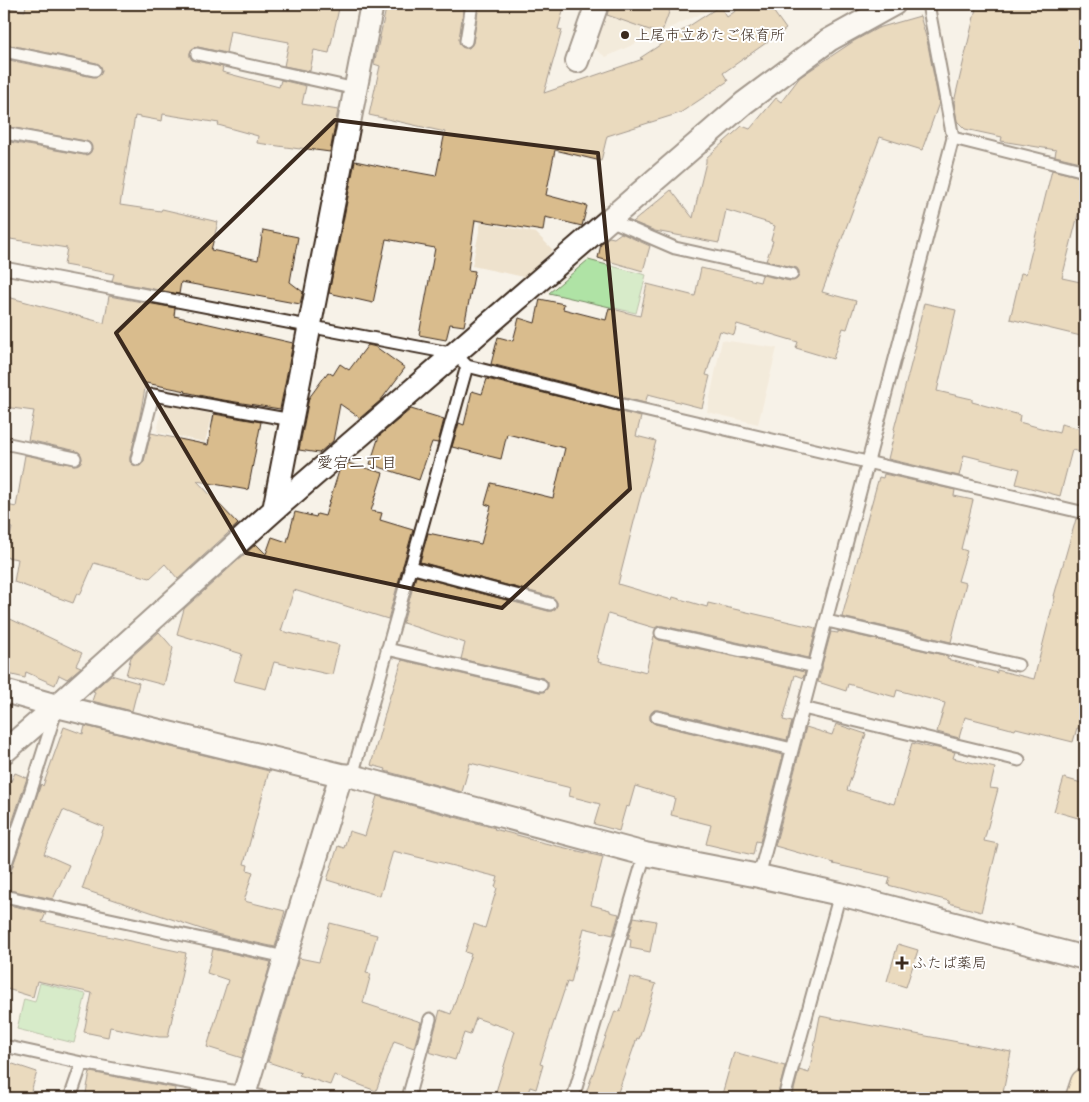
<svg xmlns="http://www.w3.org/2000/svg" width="1089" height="1102" font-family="'Gochi Hand','Klee One',sans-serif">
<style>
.built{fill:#eee2cd}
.green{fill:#afe3a5;stroke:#758662}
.building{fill:#d9bc8d;stroke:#3b2a1e}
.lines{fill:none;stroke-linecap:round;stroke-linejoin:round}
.lane-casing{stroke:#3b2a1e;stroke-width:15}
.street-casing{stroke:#3b2a1e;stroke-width:26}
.primary-casing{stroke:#3b2a1e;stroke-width:31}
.lane{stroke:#fff;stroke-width:11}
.street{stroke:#fff;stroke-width:22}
.primary{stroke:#f8deab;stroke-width:28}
.marked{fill:none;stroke:#3b2a1e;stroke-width:4;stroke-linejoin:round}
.poi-dot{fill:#3b2a1e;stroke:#fff;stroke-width:2}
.labels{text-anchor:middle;stroke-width:4;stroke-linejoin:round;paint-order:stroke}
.poi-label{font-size:15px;fill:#3b2a1e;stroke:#fff;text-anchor:start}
.neighbourhood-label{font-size:16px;fill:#3b2a1e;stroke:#fff}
</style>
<rect width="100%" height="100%" fill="#f7f2e8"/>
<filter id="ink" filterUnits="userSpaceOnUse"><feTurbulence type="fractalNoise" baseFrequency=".02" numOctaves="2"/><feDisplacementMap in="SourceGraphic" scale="10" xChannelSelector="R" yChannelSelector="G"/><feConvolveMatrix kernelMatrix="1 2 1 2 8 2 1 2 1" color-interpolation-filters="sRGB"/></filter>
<g filter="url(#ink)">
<path class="built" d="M609 4H722L606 57 593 48Z
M481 222 536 233 553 250 524 277 472 266Z
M722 340 777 348 758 424 707 412Z
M163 404 212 414 205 442 157 432Z"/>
<path class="green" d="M588 260 646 275 636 313 549 293Z
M40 983 86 994 74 1043 17 1029 24 999 35 1002Z"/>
<path class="building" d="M26 4H241L260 7 261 4H340L329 53 314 50 310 71 284 66 289 42 230 31 226 53 198 47 192 49 190 53V57L192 60 223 67 222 72 279 87 281 80 306 86 302 104 338 110 330 152 300 148V149L257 143 258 136 218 125 219 123 163 114 162 121 135 116 120 205 161 211 162 209 218 222 211 250 258 260 263 230 298 237 290 282 303 292 300 304 181 282 179 294 112 281 114 274 64 265 67 248 4 238V141L84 155 90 153 92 149 90 143 86 141 4 126V59L93 77 100 75 102 71 100 65 97 63 4 44V7L25 11Z
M387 4H464L459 40 461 46 465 48H469L473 43 479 4H550L564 8 558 29 562 30 544 93 643 59 640 58 720 6 727 17 745 4H768L786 29 723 73 728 81 680 113 607 136 601 161 555 150 546 195 587 206 582 226 545 217 543 231 475 220 468 270 475 271 464 326 450 324 446 340 419 335 435 248 386 239 373 303 329 293 355 161 403 171V170L436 176 445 132 369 115 380 66 374 64Z
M610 4H672L661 34 607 15Z
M977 4H1085V163L1055 156 1056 150 1001 141 1002 137 965 129 957 121 954 102Z
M920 16 927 40 939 103 922 150 880 137 822 292 856 301 847 329 843 328 833 359 796 348 798 342 737 324 734 335 720 331 706 375 710 376 702 408 648 394 645 403 491 364 498 337 513 341 519 318 535 323 540 299 564 304 563 309 606 320 609 308 640 316 647 284 695 296 701 268 760 282 762 275 790 281 797 279 799 275V271L797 268 766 261 773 241 771 240 775 226 769 224V223L726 210 719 243 655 231 633 222 671 190 693 218 699 191 706 162V158L742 126 750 129 776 98 781 102 800 77 854 41 878 28Z
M1052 170 1085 178V209L1080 207 1062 278 1085 283V337L1010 319 1021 273 1026 274Z
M621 233 650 246 643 271 598 258 601 244 609 237 614 238Z
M4 296 104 323 109 296 175 308 174 316 293 343 280 409 217 399 185 392 186 391 146 383 139 421 130 457V462L135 466H140L144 461 151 433 208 445 214 414 261 422 248 490 197 481 238 524 178 579 165 564 150 578 94 563 80 595 77 593 73 603 14 582 18 559 5 557 12 528 4 526V520L7 505 16 507 25 455 74 465 80 463 82 459 80 453 77 451 28 440 34 411 4 407Z
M924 303 956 310 937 391 972 399V402L1020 415 1019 422 1059 433 1061 424 1085 430V453L1072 450 1060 496 1016 484 1020 469 964 455 959 476 888 459 895 430 894 429 916 345H914Z
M368 345 376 347 405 368 381 400 360 418 340 404 333 441 319 453 299 450 309 398 328 372 333 375 340 364 349 370Z
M487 379 641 417 636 436 656 441 639 502 618 584 672 600 673 597 707 607 708 603 816 628 809 658 663 626H658L655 628 608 614 597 658 599 659 598 662 639 671V670L646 672 654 636 659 640 805 672 803 678 795 675 783 720 792 722 787 740 659 710H654L650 715V720L655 724 783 755 760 842 756 841 753 855 706 844 711 825 671 815 675 798 635 786 629 807 626 806 619 831 594 824 600 804 569 796 571 788 470 763 462 792 385 771 386 769 371 765 391 692 392 693 402 660 539 692H544L548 687V682L543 678 461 659 465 643 403 623 416 576 548 611H552L557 606V602L552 597 420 562 428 533 481 544 491 506 485 504 491 483 553 498 565 448 507 434 501 459 452 447 459 423 464 425 472 391 482 394Z
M411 409 444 419 438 443 432 442 419 480 370 464 379 436Z
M348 463 383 473 371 511 382 513 380 520 413 530 388 619 294 590 281 631 339 645 332 675 274 662 266 689 234 681 242 654 177 634 184 609 256 544 266 554 272 537 287 542 295 512 316 517 317 514 325 516 339 471Z
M884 474 955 490 954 496 973 500 961 549 967 551 958 581 966 583 951 642 842 617 860 550 859 549 879 477 883 478Z
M1076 519 1085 520V730L1077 728 1073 742 1016 728 1015 730 965 717 959 738 937 732 945 703 897 690 895 697 848 684 846 691 818 682 822 669V665L831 632 838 633V631L948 656 947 659 997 673V670L1034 679 1055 596H1054Z
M4 616 82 653 76 665 81 667 67 679 59 675 55 685 26 672 25 678 4 673Z
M159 632 173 648 164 685 126 675 131 657Z
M111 675 139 683 132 711 92 701 95 692 93 691Z
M836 724 866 734 847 790 894 804 912 743 932 748 933 747 955 752 953 758 995 768 990 788 998 789 984 841 998 844 981 912 949 903V901L888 885 890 877 833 864 834 863 775 846 806 727 832 735Z
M85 726 269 771 244 864 248 865 247 870 253 872 244 901 285 911 275 947 216 934 82 889 104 827 63 810 44 854 69 865 53 899 4 889V876L8 875 11 871 41 784 43 786 64 727 83 734Z
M15 773 27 778 4 847V778L11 781Z
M1064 778 1085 784V820L1054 811Z
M377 796 495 828 494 829 528 838V839L603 857 591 905 610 910V912L619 914 613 935 584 928 571 983 567 982 540 1064 543 1065 536 1089 530 1087 526 1098H494L515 1031 476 1018 470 1035 464 1033 455 1060 429 1052 440 1010 451 1014 471 954 465 952 474 924 485 928 497 888 495 887 498 877 393 851 380 896 327 880 338 846 344 848 349 831 365 836Z
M4 904 46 913 42 922 186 953 168 1037H159L110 1027 108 1037 84 1032 92 993 37 981 33 997 4 988Z
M634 917 656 921 650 952 630 948 631 940 628 939Z
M330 923 377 935 366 973 371 974 363 1003 421 1022 414 1048 394 1041 376 1091 334 1075 330 1085 299 1075 301 1073 268 1062 299 958 319 962Z
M898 944 918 950 906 987 887 981Z
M213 949 271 962 242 1058 207 1047 228 980 207 973Z
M630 977 656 984 639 1039 637 1038 616 1098H602L586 1093 615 1011 620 1012Z
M820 1016 1011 1052 1002 1098H792L799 1070 809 1073Z
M734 1052 785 1066 777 1098H721Z
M4 1061 37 1072 29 1098H4Z
M90 1072 175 1088 174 1098H85Z"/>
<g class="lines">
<g class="lane-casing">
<path id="lane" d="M466 41 472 4
M4 51 95 70
M197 54 356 89
M4 133 85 148
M953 138 1085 171
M610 220 675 248 792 274
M4 268 455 354 467 366 614 403 1085 513
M4 443 75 458
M137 459 153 395 292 420
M410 567 550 604
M827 621 1018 665
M661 633 815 667
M387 649 541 685
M803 708 1019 760
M657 717 792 749
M352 776 467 366
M4 869 27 803 55 714
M759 876 953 138 928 4
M4 896 285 957
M4 1046 82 1063 270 1098
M70 1098 82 1063
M408 1098 430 1019
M573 1098 645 854
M784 1098 840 894"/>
</g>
<g class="street-casing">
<path id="street" d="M577 61 597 4
M274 510 372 4
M4 691 57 706 341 775 352 776 645 854 759 876 840 894 1085 958
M4 752 57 706 274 510 744 103 829 40 894 4
M243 1098 341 775"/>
</g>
<g class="primary-casing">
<path id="primary" d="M1080 1098 1085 1083"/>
</g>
<use href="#lane" class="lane"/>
<use href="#street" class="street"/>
<use href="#primary" class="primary"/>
</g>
</g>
<path d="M0 0H1089V1102H0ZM335 120 598 153 630 489 502 608 246 553 116 333Z" fill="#f7f2e8" fill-opacity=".55" fill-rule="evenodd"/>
<path class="marked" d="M335 120 598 153 630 489 502 608 246 553 116 333Z"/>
<g class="poi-dot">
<circle cx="625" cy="35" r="5"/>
<path d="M899.5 955.5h5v5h5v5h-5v5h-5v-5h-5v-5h5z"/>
</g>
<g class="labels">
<g class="poi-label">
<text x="635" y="40">上尾市立あたご保育所</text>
<text x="912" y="968">ふたば薬局</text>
</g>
<g class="neighbourhood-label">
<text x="357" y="468">愛宕二丁目</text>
</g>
</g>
<rect width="1089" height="1102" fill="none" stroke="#fff" stroke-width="20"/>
<rect x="10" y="10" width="1069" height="1082" fill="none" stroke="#3b2a1e" stroke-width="2" filter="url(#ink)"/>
</svg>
